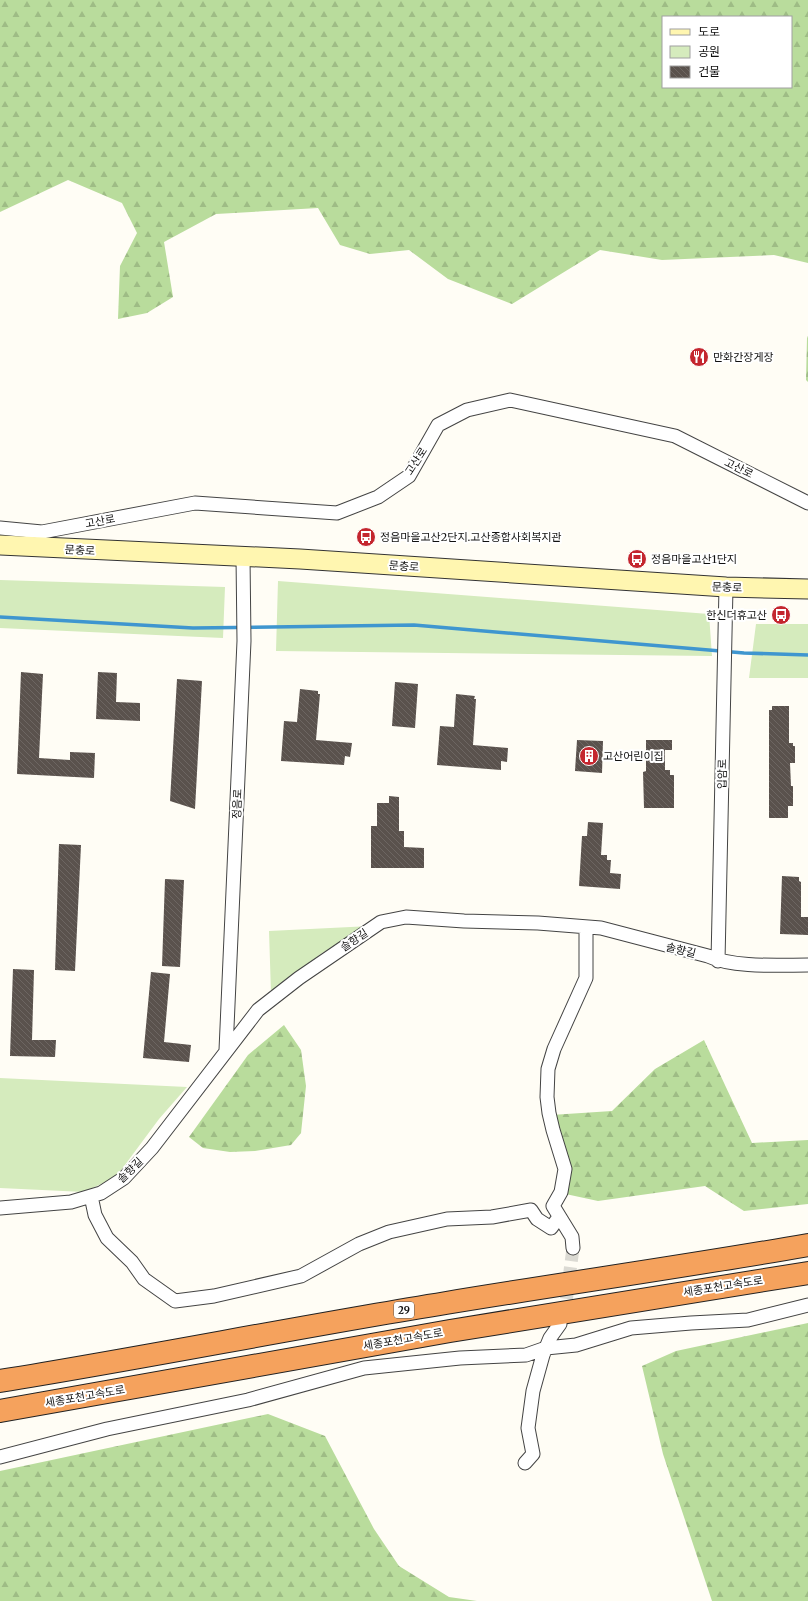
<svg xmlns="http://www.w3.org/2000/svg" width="808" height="1601" font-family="Merriweather,'Noto Sans KR',serif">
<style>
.green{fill:#d5ebbd}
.forest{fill:url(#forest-firs);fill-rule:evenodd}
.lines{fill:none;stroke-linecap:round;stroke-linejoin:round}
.stream{stroke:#3f96cf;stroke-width:3.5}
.building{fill:url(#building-back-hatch)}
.street-tunnel{stroke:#dbdad3;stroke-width:13;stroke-dasharray:13 6;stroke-linecap:butt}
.street-casing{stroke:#444;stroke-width:15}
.secondary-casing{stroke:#333;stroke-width:21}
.highway-casing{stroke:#222;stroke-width:24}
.street{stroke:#fff;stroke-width:13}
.secondary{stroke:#fff6b0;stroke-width:19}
.highway{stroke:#f5a25d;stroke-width:22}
.labels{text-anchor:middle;stroke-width:4;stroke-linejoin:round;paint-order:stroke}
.shield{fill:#fff;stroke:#585858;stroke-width:1}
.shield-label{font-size:10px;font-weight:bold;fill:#111}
.poi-label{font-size:11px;fill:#111;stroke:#fff;text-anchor:start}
.street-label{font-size:11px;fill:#111;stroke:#fff}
</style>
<defs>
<pattern id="forest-firs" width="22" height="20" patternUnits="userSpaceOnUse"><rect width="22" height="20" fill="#b9dc9c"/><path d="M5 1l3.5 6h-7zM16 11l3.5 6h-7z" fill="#9ebc85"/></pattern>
<pattern id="building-back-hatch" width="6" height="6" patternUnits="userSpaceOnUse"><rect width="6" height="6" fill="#5a524d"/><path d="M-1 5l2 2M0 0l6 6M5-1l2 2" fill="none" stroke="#6d6662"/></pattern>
</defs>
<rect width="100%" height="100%" fill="#fffdf5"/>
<path class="green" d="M0 580 225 587 223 638 0 628Z
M278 581 709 614 712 656 276 651Z
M756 624H808V678H749Z
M371 926 322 953 271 993 269 931Z
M0 1078 187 1087 159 1119 116 1177 84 1192 0 1188Z"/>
<path class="forest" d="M0 0H808V263L774 255 662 260 600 250 512 304 448 279 409 250 370 254 340 245 318 208 216 214 164 242 173 297 147 313 118 319 120 266 137 233 122 203 68 180 0 212ZM663 17H791V87H663Z
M808 336V382L806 380 807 338Z
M284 1025 301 1050 306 1086 301 1133 291 1145 255 1151 230 1152 203 1148 189 1137 248 1055Z
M704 1040 752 1143 808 1140V1204L744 1211 705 1186 598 1201 561 1193 551 1115 612 1111 655 1069Z
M808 1323V1601H712L663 1454 642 1366 676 1351Z
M268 1414 325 1436 374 1529 399 1566 449 1597 477 1601H0V1471Z"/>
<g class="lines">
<path class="stream" d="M0 617 193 628 414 625 744 653 808 655"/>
</g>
<path class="building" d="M21 672 43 674 39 758 70 760V752L95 753 94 778 17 774Z
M98 672 117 673 116 702 140 703V721L96 719Z
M177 679 202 681 195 809 170 801Z
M395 682 418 684 415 728 392 726Z
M300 689 318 691V694H320L316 740 352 743 350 757 345 756 344 765 281 761 284 721 297 722Z
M456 694 475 696 474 699H476L473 745 508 748 507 762 501 761V770L437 765 440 726 454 727Z
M772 706H789V743H793V746H795V763H790L791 786H793V806H788V818H769V710H772Z
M577 740 603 741 602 773 575 771Z
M646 740H672V750H665V770H670V775H674V808H644L643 772 646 771Z
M389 796 399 797V831H404V847L424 848V868H371V826H377V803H389Z
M588 822 603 823 601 855H607V860H611L610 873 621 874 620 889 579 886 582 836H587Z
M59 844 81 845 75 971 55 970Z
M782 876 799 877V881L801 882V917H808V935L780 934Z
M165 879 184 880 180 967 162 966Z
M13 969 34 970 32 1040H56L55 1057 10 1056Z
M151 972 170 974 164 1042 191 1045 189 1062 143 1058Z"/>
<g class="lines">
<path class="street-tunnel" d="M561 1317 566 1302 573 1248"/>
<g class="street-casing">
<path id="street" d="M0 528 42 532 195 503 337 513 378 497 409 476 438 425 467 410 510 400 675 436 808 503
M718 961 726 587
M226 1050 244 641 243 557
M91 1196 95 1215 107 1238 132 1262 144 1279 175 1301 214 1296 301 1276 359 1244 389 1232 447 1219 492 1217 531 1210 537 1219 551 1228 559 1217
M0 1208 71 1202 101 1193 124 1178 152 1148 258 1010 299 978 381 922 406 917 464 921 538 923 601 928 708 956C734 968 779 965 808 965
M573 1248 572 1237 553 1206 561 1192 565 1169 553 1130 549 1113 547 1097 548 1069 554 1049 586 978V928
M0 1457 107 1429 248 1400 364 1368 460 1358 526 1355 546 1348 576 1345 631 1328 691 1323 748 1320 808 1305
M525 1463 533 1454 528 1428 533 1391 543 1355 550 1338 560 1324"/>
</g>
<g class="secondary-casing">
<path id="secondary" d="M0 545 300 559 726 587 808 589"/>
</g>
<g class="highway-casing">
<path id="highway" d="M0 1381C149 1357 297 1327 446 1303 567 1283 688 1266 808 1245
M0 1411 450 1331 808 1273"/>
</g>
<use href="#street" class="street"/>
<use href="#secondary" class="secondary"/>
<use href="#highway" class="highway"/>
</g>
<defs>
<g id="restaurant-disc" transform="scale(1)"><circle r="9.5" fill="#c4262e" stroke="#fff"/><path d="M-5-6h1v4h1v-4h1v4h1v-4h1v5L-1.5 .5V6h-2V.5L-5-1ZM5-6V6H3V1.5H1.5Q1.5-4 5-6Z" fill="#fff"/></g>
<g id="bus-disc" transform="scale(1)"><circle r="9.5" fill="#c4262e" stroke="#fff"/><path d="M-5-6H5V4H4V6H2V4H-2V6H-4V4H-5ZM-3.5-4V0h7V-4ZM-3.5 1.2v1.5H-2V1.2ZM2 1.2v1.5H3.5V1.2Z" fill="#fff"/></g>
<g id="building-disc" transform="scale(1)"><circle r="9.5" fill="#c4262e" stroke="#fff"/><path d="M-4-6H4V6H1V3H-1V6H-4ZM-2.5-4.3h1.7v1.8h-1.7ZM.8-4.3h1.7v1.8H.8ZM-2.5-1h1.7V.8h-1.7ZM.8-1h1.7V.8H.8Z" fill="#fff"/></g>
</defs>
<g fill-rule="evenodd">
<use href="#restaurant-disc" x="699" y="357"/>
<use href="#bus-disc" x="366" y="537"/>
<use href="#bus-disc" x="637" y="559"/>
<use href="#bus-disc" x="781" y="615"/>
<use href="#building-disc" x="589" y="756"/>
</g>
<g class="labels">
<rect class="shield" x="394" y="1302" width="20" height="16" rx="3"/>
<g class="shield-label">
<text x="404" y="1314">29</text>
</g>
<g class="poi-label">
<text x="713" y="361">만화간장게장</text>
<text x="380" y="541">정음마을고산2단지.고산종합사회복지관</text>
<text x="651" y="563">정음마을고산1단지</text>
<text x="767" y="619" text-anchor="end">한신더휴고산</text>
<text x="603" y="760">고산어린이집</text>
</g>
<g class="street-label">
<text transform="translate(416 461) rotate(-57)" y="4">고산로</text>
<text transform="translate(739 468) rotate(26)" y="4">고산로</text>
<text transform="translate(100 521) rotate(-11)" y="4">고산로</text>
<text transform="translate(80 550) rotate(3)" y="4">문충로</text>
<text transform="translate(404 566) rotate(4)" y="4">문충로</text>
<text transform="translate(727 587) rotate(2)" y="4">문충로</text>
<text transform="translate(722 774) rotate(-89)" y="4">입암로</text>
<text transform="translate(237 804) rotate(-88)" y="4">정음로</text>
<text transform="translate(354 940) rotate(-34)" y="4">솔향길</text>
<text transform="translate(681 950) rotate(14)" y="4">솔향길</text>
<text transform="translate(130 1170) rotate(-44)" y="4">솔향길</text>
<text transform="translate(723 1286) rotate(-9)" y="4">세종포천고속도로</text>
<text transform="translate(403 1339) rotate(-10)" y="4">세종포천고속도로</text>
<text transform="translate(85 1396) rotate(-10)" y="4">세종포천고속도로</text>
</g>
</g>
<rect x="662" y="16" width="130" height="72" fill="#ffffff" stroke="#a0a0a0"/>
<rect x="670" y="29" width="20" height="6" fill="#fff6b0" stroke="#a0a0a0"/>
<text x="698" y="36" font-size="12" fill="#111111">도로</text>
<rect x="670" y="46" width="20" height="12" fill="#d5ebbd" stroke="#a0a0a0"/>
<text x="698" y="56" font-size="12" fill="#111111">공원</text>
<rect x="670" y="66" width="20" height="12" fill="url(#building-back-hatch)" stroke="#a0a0a0"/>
<text x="698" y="76" font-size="12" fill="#111111">건물</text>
</svg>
